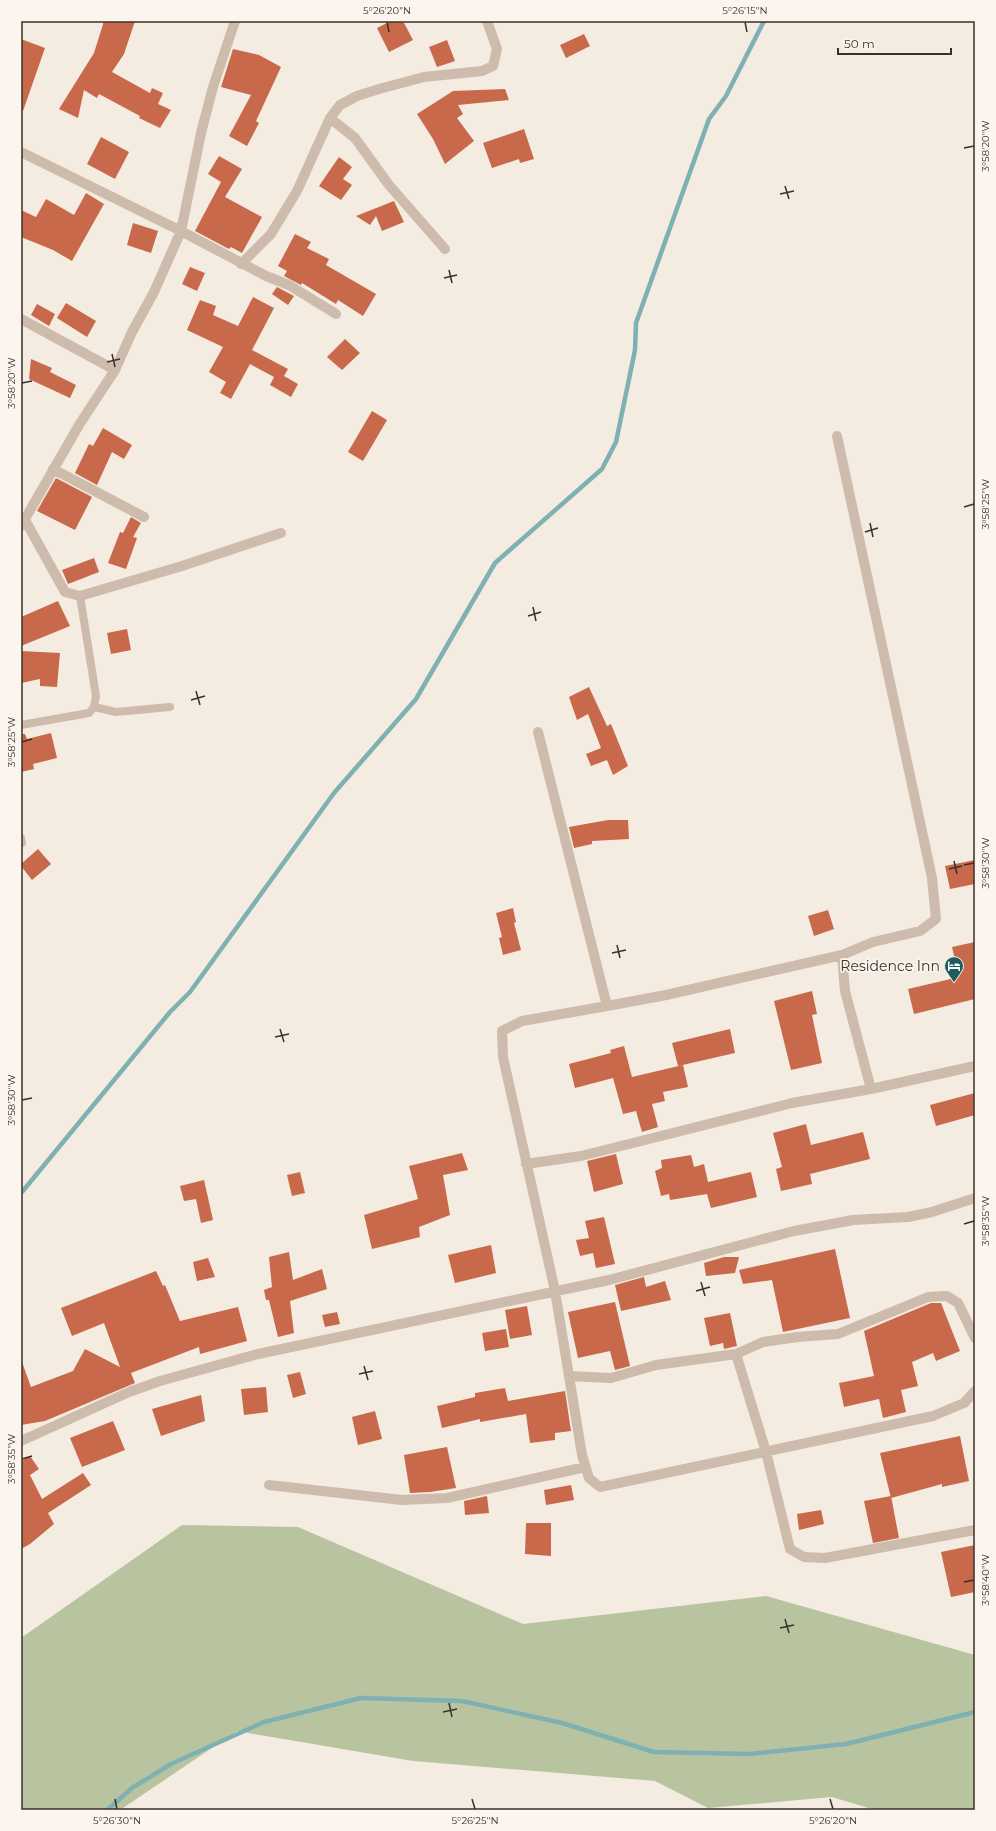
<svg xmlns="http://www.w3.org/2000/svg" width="996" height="1831" font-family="Montserrat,sans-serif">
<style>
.green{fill:#b8c4a0}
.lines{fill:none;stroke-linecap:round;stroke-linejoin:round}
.stream{stroke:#7fb0b2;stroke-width:4.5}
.building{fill:#c8694b}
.service{stroke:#cdbbac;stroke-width:8}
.minor{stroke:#cdbbac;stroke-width:10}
.ticks{fill:none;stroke:#3b302b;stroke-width:1.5}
.labels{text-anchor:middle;stroke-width:3.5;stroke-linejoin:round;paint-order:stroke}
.poi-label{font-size:14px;fill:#3b302b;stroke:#fbf5ee;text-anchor:end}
.neatline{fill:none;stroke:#3b302b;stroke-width:1.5}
.ticks-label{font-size:10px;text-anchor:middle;fill:#3b302b}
</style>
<rect width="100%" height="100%" fill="#f4ebe1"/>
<path class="green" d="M182 1525 298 1527 523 1624 766 1596 975 1655V1810H875L832 1797 708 1808 655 1781 413 1761 237 1731 120 1810H21V1638Z"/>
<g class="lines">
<path class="stream" d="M22 1192 170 1012 190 992 334 793 416 699 495 563 602 469 616 442 635 350 636 323 709 119 726 96 764 21
M107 1810 132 1788 171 1764 264 1722 361 1698 462 1701 562 1723 654 1752 750 1754 846 1744 975 1712"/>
</g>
<path class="building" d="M104 21H135L124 54 112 72 150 93 152 88 163 93 158 104 171 110 160 128 139 118 140 116 99 94 97 98 84 90 78 118 59 109 94 53Z
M391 21H403L413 40 389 52 377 28Z
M584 34 590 46 566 58 560 45Z
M21 39 45 48 23 111H21Z
M447 40 455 61 437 67 429 47Z
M233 49 259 55 281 67 256 121 259 123 247 146 229 136 251 95 221 87Z
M505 89 509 100 458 105 463 114 457 118 474 141 445 164 433 139 417 114 453 91Z
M524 129 534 159 520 163 519 159 492 168 483 143Z
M101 137 129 152 115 179 87 164Z
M219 156 242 169 225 197 262 217 242 253 231 247 229 249 227 248 195 231 221 182 208 174Z
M339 157 352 167 343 179 352 185 341 200 319 186Z
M86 193 104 204 72 261 53 250 21 237V210L36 217 46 199 74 215Z
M394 201 404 222 382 231 376 216 370 225 356 216Z
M133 223 158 231 151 253 127 245Z
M295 234 311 242 307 248 329 259 326 265 376 294 363 316 338 300 336 304 302 283 301 285 284 276 287 271 278 266Z
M190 267 205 273 197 291 182 284Z
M277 287 294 296 288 305 272 294Z
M253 297 274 308 252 350 288 369 284 376 298 384 291 397 270 385 274 377 250 364 231 399 220 393 226 382 209 372 223 347 187 330 200 300 216 306 213 315 238 326Z
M66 303 96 321 87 337 57 318Z
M37 304 55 314 49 326 31 315Z
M345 339 360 353 342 370 327 357Z
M31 359 52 368 50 372 76 385 70 398 29 379Z
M372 411 387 420 363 461 348 452Z
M103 428 132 445 124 459 112 452 97 485 75 473 89 444 93 446Z
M56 478 92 497 75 530 37 511Z
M131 517 141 523 133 537 137 538 126 569 108 563 120 532 123 533Z
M94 558 99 572 68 584 62 570Z
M58 601 70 626 21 646V617Z
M127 629 131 650 111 654 107 633Z
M21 651 60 653 57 687 40 686V679L21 683Z
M589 687 607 726 611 724 628 766 613 775 607 760 591 766 586 754 601 748 588 714 577 720 569 697Z
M51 733 57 758 33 764 34 769 21 772V734H25L27 739Z
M608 820H628L629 839 592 841V844L574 848 569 827Z
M38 849 51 864 32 880 21 866V864Z
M975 860V884L950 889 945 866Z
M513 908 516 922 514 923 521 950 503 955 499 938 502 937 496 913Z
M828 910 834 929 814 936 808 916Z
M975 942V999L914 1014 908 989 959 977 952 947Z
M812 991 817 1014 812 1015 822 1063 791 1070 774 1001Z
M730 1029 735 1053 678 1066 672 1043Z
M624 1046 632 1077 683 1065 688 1087 663 1092 665 1101 652 1104 658 1127 642 1132 636 1111 623 1114 613 1078 575 1088 569 1064 611 1053 610 1050Z
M975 1093V1115L936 1126 930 1105Z
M806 1124 811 1145 863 1132 870 1159 810 1174 812 1184 781 1191 776 1169 782 1167 773 1133Z
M462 1153 468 1170 443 1175 450 1215 419 1227 420 1237 372 1249 364 1215 418 1199 409 1166Z
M616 1154 623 1184 594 1192 587 1161Z
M691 1155 694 1167 704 1164 708 1182 751 1172 757 1197 711 1208 707 1194 670 1200 669 1194 661 1196 655 1171 662 1168 661 1160Z
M300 1172 305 1193 292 1196 287 1175Z
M204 1180 213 1220 201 1223 196 1199 184 1201 180 1186Z
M604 1217 615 1264 596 1268 593 1253 580 1256 576 1240 589 1238 585 1221Z
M491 1245 496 1273 455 1283 448 1255Z
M835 1249 850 1318 783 1332 772 1280 743 1284 739 1270Z
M289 1252 293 1280 322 1269 327 1289 290 1301 294 1333 278 1337 269 1300H266L264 1290 272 1287 269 1257Z
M724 1257H739L735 1273 706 1276 704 1263Z
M208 1258 215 1277 197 1281 193 1262Z
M156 1271 163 1286 165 1285 180 1321 238 1307 247 1341 200 1354 199 1347 131 1373 135 1383 45 1421 21 1425V1362H22L31 1387 73 1371 85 1349 120 1367 104 1323 72 1336 61 1308Z
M644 1277 646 1287 665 1281 671 1300 621 1311 615 1285Z
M615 1302 630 1366 615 1370 610 1351 578 1358 568 1312Z
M931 1303H941L960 1351 936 1361 933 1353 912 1362 918 1386 901 1390 906 1412 883 1418 879 1399 844 1407 839 1383 874 1376 864 1331Z
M527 1306 532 1335 510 1339 505 1310Z
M337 1312 340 1324 325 1327 322 1315Z
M730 1313 737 1346 724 1349 723 1343 710 1346 704 1318Z
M506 1329 509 1347 485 1351 482 1333Z
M300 1372 306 1394 293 1398 287 1375Z
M266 1387 268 1412 244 1415 241 1389Z
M505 1388 508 1401 565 1391 571 1431 555 1433V1440L530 1443 526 1414 480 1422V1419L442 1428 437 1406 475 1397V1393Z
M201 1395 205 1421 161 1436 152 1409Z
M375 1411 382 1439 358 1445 352 1417Z
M113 1421 125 1450 82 1467 70 1438Z
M960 1436 969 1481 942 1487V1484L891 1498 880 1453Z
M447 1447 456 1488 430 1492 410 1493 404 1455Z
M21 1455 23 1460 30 1456 39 1469 30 1475 42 1499 83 1473 91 1485 48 1513 54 1524 30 1544 21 1549Z
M571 1485 574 1500 546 1505 544 1490Z
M487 1496 489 1513 465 1515 464 1501Z
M891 1496 899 1538 873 1543 864 1501Z
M821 1510 824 1524 799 1530 797 1514Z
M526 1523H551V1556L525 1554Z
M975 1545V1592L951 1597 941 1552Z"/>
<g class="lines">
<path class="service" d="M94 707 116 712 170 707
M21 725 89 713 94 707 96 696 80 596
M21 838 22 843"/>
<path class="minor" d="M330 118 355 138 389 185 445 249
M21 152 181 231 266 276 289 285 336 314
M241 264 271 234 297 191 330 118 340 105 357 96 379 89 424 77 482 71 493 66 497 49 487 21
M21 319 115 370
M837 436 932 878 936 919 920 931 873 942 842 955 845 991 871 1089
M53 469 144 517
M25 520 65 592 80 596 182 566 281 533
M21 526 79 425 115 370 132 332 154 292 181 231 201 133 213 87 235 21
M538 732 607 1006 522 1021 502 1031 503 1057 555 1291 569 1376
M607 1006 666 995 842 955
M526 1164 581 1156 792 1103 871 1089 975 1066
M975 1338 958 1303 947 1296 928 1297 838 1334 797 1337 763 1342 736 1354 656 1365 611 1378 569 1376 582 1455 589 1478 600 1487 933 1416 964 1403 975 1391
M736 1354 766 1452 790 1549 804 1557 825 1558 975 1530
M21 1441 129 1392 160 1381 258 1354 609 1280 794 1231 853 1220 908 1217 932 1212 975 1198
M269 1485 402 1500 447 1498 585 1467"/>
</g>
<path class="ticks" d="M387 22 389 32M745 22 747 32M964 148 974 146M785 186 789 199M780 194 794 191M449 270 452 283M444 278 457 275M112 354 115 367M107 362 120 359M22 383 32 381M964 507 974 504M870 523 873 537M865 532 878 528M533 607 536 621M528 616 541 612M196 691 200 705M191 700 205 696M22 742 32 739M954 861 957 874M964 865 974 863M949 869 962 866M617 945 620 958M612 953 626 950M280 1029 284 1042M275 1037 289 1034M22 1100 32 1098M964 1224 974 1221M701 1282 705 1296M696 1291 710 1287M364 1366 368 1380M359 1374 373 1371M22 1459 32 1456M964 1582 974 1580M785 1619 789 1633M780 1628 794 1625M449 1703 452 1717M443 1712 457 1709M115 1799 117 1809M472 1799 475 1809M830 1799 833 1809"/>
<defs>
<g id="hotel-pin" transform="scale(1)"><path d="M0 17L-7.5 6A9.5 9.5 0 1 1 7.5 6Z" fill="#1f5a5e" stroke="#fbf5ee"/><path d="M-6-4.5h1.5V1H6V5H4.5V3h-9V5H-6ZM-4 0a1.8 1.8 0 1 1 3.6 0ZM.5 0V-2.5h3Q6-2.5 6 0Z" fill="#fff"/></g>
</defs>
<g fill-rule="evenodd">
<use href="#hotel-pin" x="954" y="966"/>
</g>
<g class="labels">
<g class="poi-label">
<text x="940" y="971">Residence Inn</text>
</g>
</g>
<rect width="996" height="1831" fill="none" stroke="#fbf5ee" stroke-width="44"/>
<path d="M838 48v6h113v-6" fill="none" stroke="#3b302b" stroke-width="2"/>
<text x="844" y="48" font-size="12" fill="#3b302b" stroke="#fbf5ee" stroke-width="3" paint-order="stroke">50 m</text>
<rect x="22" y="22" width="952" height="1787" class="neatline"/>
<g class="ticks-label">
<text x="387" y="14">5°26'20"N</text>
<text x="745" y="14">5°26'15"N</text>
<text transform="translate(985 146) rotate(-90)" y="4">3°58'20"W</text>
<text transform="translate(11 383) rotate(-90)" y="4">3°58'20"W</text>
<text transform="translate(985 504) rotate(-90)" y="4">3°58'25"W</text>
<text transform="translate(11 742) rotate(-90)" y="4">3°58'25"W</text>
<text transform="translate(985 863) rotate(-90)" y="4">3°58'30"W</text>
<text transform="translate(11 1100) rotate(-90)" y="4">3°58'30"W</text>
<text transform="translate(985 1221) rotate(-90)" y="4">3°58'35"W</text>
<text transform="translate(11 1459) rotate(-90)" y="4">3°58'35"W</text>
<text transform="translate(985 1580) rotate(-90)" y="4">3°58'40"W</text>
<text x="117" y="1824">5°26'30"N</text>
<text x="475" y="1824">5°26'25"N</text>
<text x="833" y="1824">5°26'20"N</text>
</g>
</svg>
